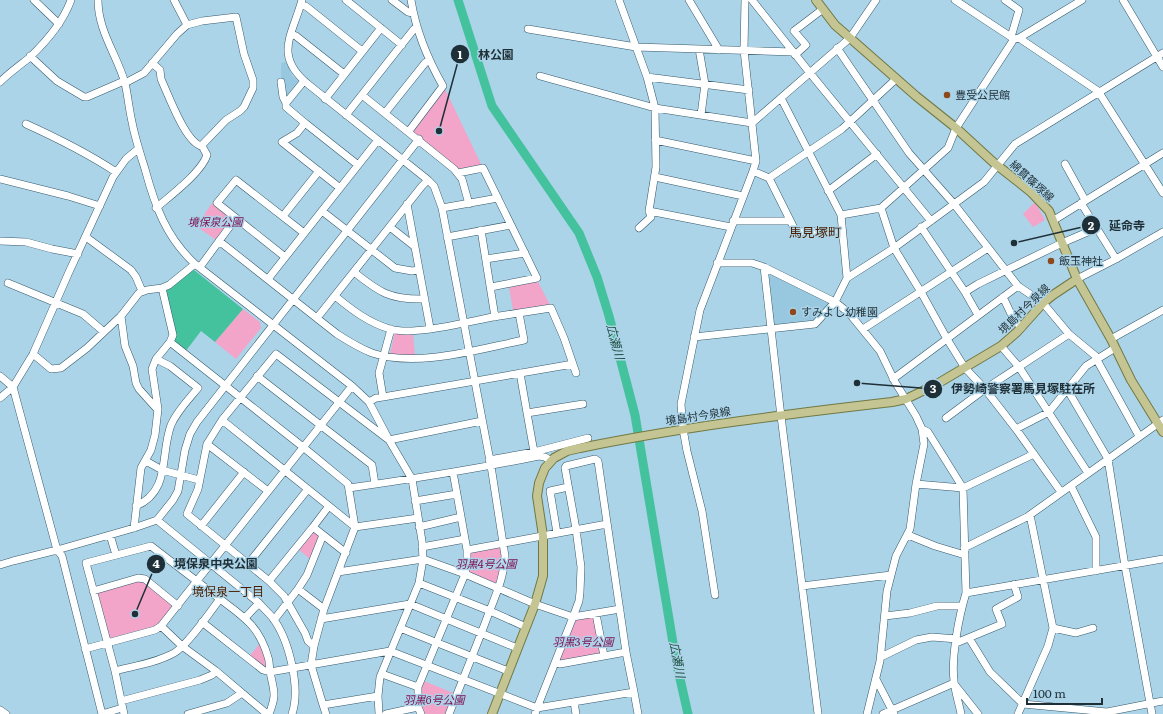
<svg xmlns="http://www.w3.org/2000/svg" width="1163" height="714" font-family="Literata,'Noto Sans JP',serif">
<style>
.built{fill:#98c8e0}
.green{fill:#f3a4c9}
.water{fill:#44c29d}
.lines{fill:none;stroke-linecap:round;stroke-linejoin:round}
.river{stroke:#44c29d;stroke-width:9}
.minor-casing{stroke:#35596b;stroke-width:8}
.major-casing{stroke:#717843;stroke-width:10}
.minor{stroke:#fff;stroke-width:7}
.major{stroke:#c4c592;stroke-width:8}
.poi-dot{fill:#8d481c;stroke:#acd4e8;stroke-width:1.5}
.labels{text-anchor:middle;stroke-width:3;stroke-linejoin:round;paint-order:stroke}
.poi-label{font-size:11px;fill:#1f2f37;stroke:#acd4e8;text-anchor:start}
.street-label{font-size:11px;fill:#1f2f37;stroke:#acd4e8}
.park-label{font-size:11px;font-style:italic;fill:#7c0d51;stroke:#acd4e8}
.water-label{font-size:12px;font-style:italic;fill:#1e5142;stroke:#acd4e8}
.neighbourhood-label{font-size:12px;fill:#4a1d00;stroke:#acd4e8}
.quarter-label{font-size:13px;fill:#4a1d00;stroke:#acd4e8}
.leader{fill:none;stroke:#1f2f37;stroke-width:1.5}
.callout-dot{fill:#1f2f37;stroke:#acd4e8;stroke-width:1.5}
.mark-label{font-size:12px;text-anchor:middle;font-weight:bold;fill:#fff}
.callout-label{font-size:12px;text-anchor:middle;font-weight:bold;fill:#1f2f37;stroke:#acd4e8;stroke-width:3;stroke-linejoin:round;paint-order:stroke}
</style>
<rect width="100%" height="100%" fill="#acd4e8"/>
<path class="built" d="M286 62 292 76 298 81V84L287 98 284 97 281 80V63Z
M766 270 831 303 814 322 774 327Z"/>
<path class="green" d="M444 89H445L481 164V166L459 170 414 132 413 129Z
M213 202 232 217V220L216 240 196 226Z
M1035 202 1045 220 1033 227 1023 214Z
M537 280 550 305 515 311 513 310 509 287Z
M243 309 260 322 261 328 236 359 215 342Z
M395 331 413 333 415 356 390 355Z
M314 531 319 535 311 560 298 549Z
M499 545C507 554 500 572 498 582L495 584 468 573 469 553Z
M140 580 144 581 172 604 173 607 162 621 155 626 111 638 107 636 97 594 99 591Z
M592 617 594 618 601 652 599 655 563 661 560 659 575 619Z
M260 643 266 658 267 666 264 669 249 657Z
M424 681 453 693 454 695 446 714H424C418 702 418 692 424 681Z"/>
<path class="water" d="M190 270H194L243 309 215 342 201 331 185 352 175 343 166 293V289Z"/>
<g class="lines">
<path class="river" d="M458 0 492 106 579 233 597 277 609 316 635 415 676 661 688 714"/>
<g class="minor-casing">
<path id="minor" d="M34 0 59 24
M98 0C98 31 117 55 125 83 128 96 129 109 132 122 135 138 140 153 145 169 155 206 166 237 195 264L352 386 369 402 389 440 412 479 422 541 423 559 419 583 380 677 378 696 379 714
M174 0 187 25
M302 0C292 36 273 56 309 85L428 180 434 186 442 208 491 466 505 556C504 576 497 592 490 610 477 645 463 679 449 714
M346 0 402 45
M392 0 408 12 413 13
M619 0 647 77 655 108 656 167 649 211 651 217 639 228
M689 0 719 50
M752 0 810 73 931 221
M955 0 1014 39 1019 38 1082 0
M1005 0 1019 10 1011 37
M1123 0 1163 67
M301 4 307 7 362 51
M528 29 636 47 793 52
M291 34 296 36 344 74
M1019 38 1098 91 1163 193
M1014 39 956 128 948 148 881 208 894 248 921 292 947 339 965 368 985 389 1016 429 1061 492
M837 48 909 153 954 204 1018 286 1043 303 1069 334 1098 358
M699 49 705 84 701 115
M795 55 806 45 794 31 823 9
M30 56 57 81 84 97H87L124 81
M152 63 160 70 161 79C168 94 186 144 202 146
M540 76 655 108 752 123
M647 77 749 90
M304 81 286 103V107L305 123 297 133 282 142 340 188
M0 82C9 73 19 66 29 58 46 42 63 22 71 0
M281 82 283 97 286 103
M125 83 144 73 177 34 187 25 202 21 236 17 244 54 253 80V88L244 107 240 111 226 120 203 144 202 146 207 155C202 172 170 196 156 208
M362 95 454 169 462 179 469 204
M325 99 381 28
M385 113 425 63 428 61
M346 115 414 29 417 28
M305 123 358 165
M752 123 850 38 876 0
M26 124C57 138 87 153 116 172
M409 131 443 86C427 58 416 31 411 0
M655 140 756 161
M1065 164 1085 200
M753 171 769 178 842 129 896 79
M458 173 483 168 537 278 491 287
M655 177 743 196
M769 178 796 232 842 230
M0 179 68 196 100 206
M828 191 877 154
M1081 203 1116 259
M407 204 430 328
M442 208 498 198
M322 211 395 268 412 271 419 270
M649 211 731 227
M841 215 881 208
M283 216 319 171
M236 218 285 257
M1054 220 1163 153
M733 221H790
M390 227 414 246
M921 227 965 292 978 315
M481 230 495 317
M86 237 131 270 136 277 142 291
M447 237 511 225
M0 241 26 242 52 249 78 254
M219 241 337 334C348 341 359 348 372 353 417 368 479 349 524 340L519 313
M486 259 525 253
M717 263H752L764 267 835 302 849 313 880 351 895 382 916 416 922 429 924 444 916 484 910 529 896 556 887 591 880 661 867 714
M200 267 236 218 217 203 236 180 304 233
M764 267 780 408 818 714
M354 272C380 293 391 300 425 299
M847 278 894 248 984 182 1015 144 1163 53
M268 279 378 140
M1077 279 1116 259 1163 232
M8 283 83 314 104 332
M965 292 978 284 1062 243 1097 228
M335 296C352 310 369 323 390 329 415 336 467 322 493 317 512 314 532 311 551 308L564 338 576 373
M1003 297 1012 316 1021 328
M121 316 125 346 133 366 136 383 139 389 157 409
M317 318 422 186 428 180
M863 329 988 248
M694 337 815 324 835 302 847 278 841 215 781 98
M1111 339 1163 310
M170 342 303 447 348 484 355 527 324 609 314 646 311 665 323 705 326 714
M1001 346 1019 367 1088 473
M33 354 51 369 61 368 87 348 121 316 139 293 147 290 162 288 169 285 195 264
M1097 360 1139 436
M520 373 527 413
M0 376 13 387 57 550 62 556 102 714
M257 376 372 465 375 484
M893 379 1018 286
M1067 389 1108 459 1125 566 1152 714
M383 397 379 373 391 329
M0 398 13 387 33 354 69 272 113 177 126 159 138 149
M369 402 376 398 383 397 573 364
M946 418 985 389 1069 334
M222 420 355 527 418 518
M922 429 928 432 963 488 966 593C959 616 951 657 954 681 955 692 959 703 961 714
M1016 429 1049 412 1086 366 1115 348
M207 444 268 491
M534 452 527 413 583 404
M489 460 534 452 588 438
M146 461 162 470 199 480
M916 484 963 488 1034 454
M1071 486 1096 537V571
M349 488C412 479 476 469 539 456L545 457 551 461
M415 501 457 494
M136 506C171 491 160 454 171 425 177 411 189 399 198 388L170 366 156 359
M157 520 259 603C263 608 268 612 272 617 289 639 301 688 292 714
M201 526 244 472
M313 527 329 506
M419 527 461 517
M134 528 141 468 151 450 155 435 158 409 152 369 156 359 170 342 173 335 162 288
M557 533 550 491 568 487
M110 535 116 555
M908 535 935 546 965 555
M422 547 465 539
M964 548 1027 517 1163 420
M467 550 607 524
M248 564 308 489
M0 565 13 561 57 550 134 528 157 520 173 500 178 491 185 450 190 434 197 422 419 139
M338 572 423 559 465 574 535 604 573 617 620 609
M269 581 313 527 346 553
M419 583 490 611 526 627
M802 586 891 575
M298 589 307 575 323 535
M93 591 138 578 145 579 178 606
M966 593 1163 559
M715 595 702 511 687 451 683 429 681 404 700 310 753 171 756 161 744 50 745 0
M596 614 604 656
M885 616 910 613 937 606H962
M245 618 259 603
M321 619 410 604 517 648
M274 620 298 589 324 609
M202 622 263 670 270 672 390 651 537 708 634 692 626 652 598 461 595 459 566 466 565 468 576 529 581 567 580 592 579 601 573 617 537 708 535 714
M161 626 182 646 216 671 267 714
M400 628 508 671
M1053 628 1076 633 1093 628
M969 638 990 672 1023 704 1107 712 1163 701
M956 643 1002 624 996 609 1018 597 1014 584
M314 646 308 641 305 633 284 596 269 581 187 514 198 489 207 444 222 420 276 354 389 440 482 421
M85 649 155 630 161 626 352 386
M881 657 916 640 932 637 957 639
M556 663 560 664 626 652
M115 671C134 666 156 663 174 653 188 645 209 613 220 599 244 617 259 626 268 657 270 662 269 667 270 672 274 692 277 694 269 714
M382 674 418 687
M876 679 894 714
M955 685 978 714
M634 692 638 714
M121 701 200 680 212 675 216 671
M574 702 576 714
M323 705 378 696
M0 710 6 714
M102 714 122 708
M124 714 115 671 86 563 151 546 220 599
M188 714 227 703 242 693
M386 714 418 707
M421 714 418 707V687L465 574 467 564V550L453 472
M883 714 954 683
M1018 714 1048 646 1053 628 1030 515"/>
</g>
<g class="major-casing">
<path id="major" d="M816 0 835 25 850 38 916 96 956 128 993 162 1031 192 1049 211 1077 279 1111 339 1131 380 1163 432
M492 714 535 604 543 576V536L537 496 539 483 545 468 554 458 567 451 580 448C683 427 787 414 892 402L906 399 937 384 1001 346 1017 332 1043 303 1053 295 1077 279"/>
</g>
<use href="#minor" class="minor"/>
<use href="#major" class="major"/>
</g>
<g class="poi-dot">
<circle cx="947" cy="95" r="4"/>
<circle cx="1051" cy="261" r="4"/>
<circle cx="793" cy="312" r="4"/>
</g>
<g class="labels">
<g class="poi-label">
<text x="955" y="99">豊受公民館</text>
<text x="1059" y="265">飯玉神社</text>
<text x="801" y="316">すみよし幼稚園</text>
</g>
<g class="street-label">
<text transform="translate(1032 181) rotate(42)" y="4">綿貫篠塚線</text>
<text transform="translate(1024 309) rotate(-44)" y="4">境島村今泉線</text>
<text transform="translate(698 416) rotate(-9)" y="4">境島村今泉線</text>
</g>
<g class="park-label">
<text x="215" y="226">境保泉公園</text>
<text x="486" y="568">羽黒4号公園</text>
<text x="583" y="646">羽黒3号公園</text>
<text x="434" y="704">羽黒6号公園</text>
</g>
<g class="water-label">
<text transform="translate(615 342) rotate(75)" y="4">広瀬川</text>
<text transform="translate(677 660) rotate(79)" y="4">広瀬川</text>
</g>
<g class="neighbourhood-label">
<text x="228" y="596">境保泉一丁目</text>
</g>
<g class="quarter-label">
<text x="815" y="237">馬見塚町</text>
</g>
</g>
<path class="leader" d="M439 131L460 54M1014 243L1091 225M857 383L933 389M135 614L156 564"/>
<g class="callout-dot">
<circle cx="439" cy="131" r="4"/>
<circle cx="1014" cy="243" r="4"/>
<circle cx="857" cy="383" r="4"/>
<circle cx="135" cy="614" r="4"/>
<circle cx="460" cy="54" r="10"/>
<circle cx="1091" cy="225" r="10"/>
<circle cx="933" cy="389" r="10"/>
<circle cx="156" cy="564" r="10"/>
</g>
<g class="mark-label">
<text x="460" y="59">1</text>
<text x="1091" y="230">2</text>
<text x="933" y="393">3</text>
<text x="156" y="568">4</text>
</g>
<g class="callout-label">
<text x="496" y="59">林公園</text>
<text x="1127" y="230">延命寺</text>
<text x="1023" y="393">伊勢崎警察署馬見塚駐在所</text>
<text x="216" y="568">境保泉中央公園</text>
</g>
<path d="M1027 698v6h75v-6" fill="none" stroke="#1f2f37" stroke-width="2"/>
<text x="1033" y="698" font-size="12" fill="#1f2f37" stroke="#acd4e8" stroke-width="3" paint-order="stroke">100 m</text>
</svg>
